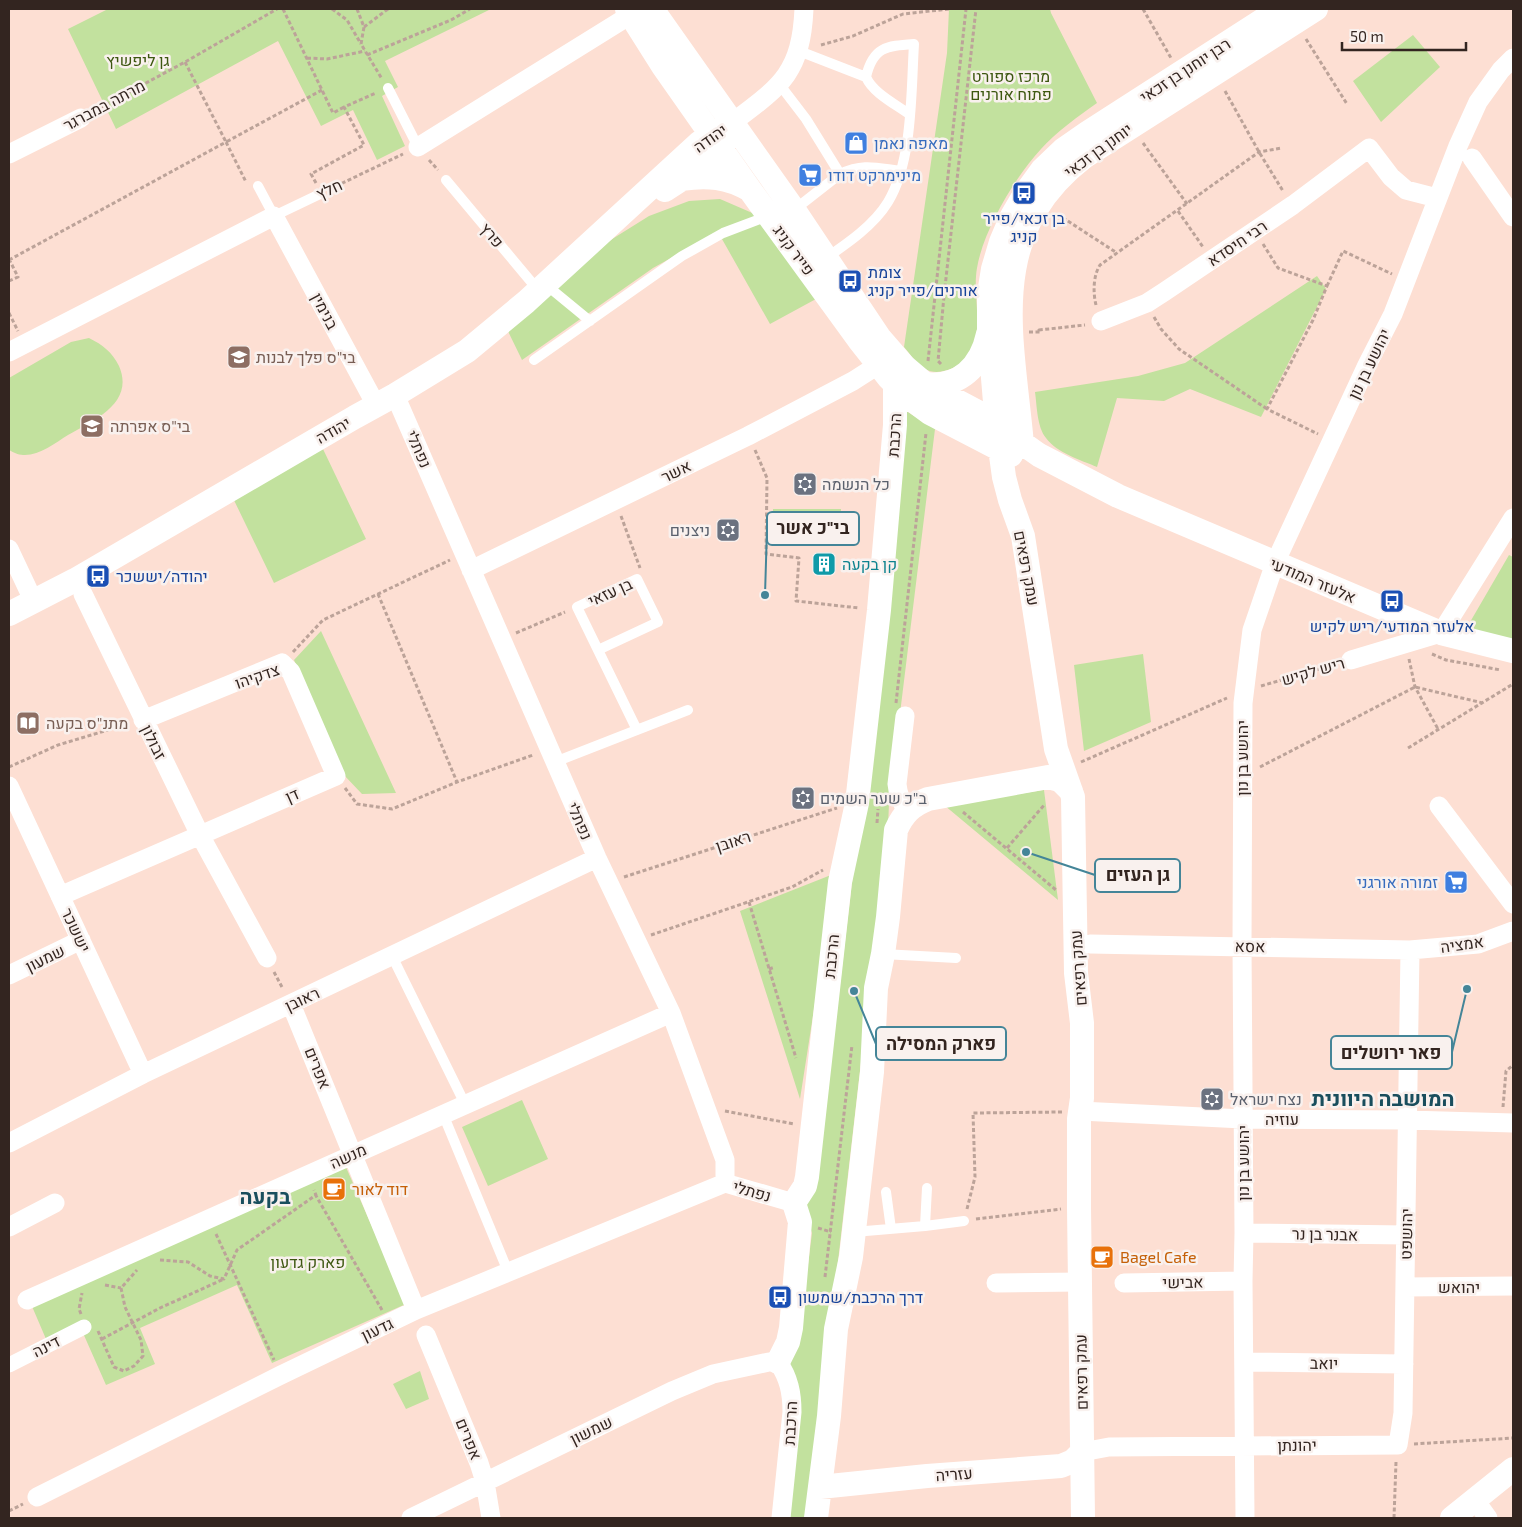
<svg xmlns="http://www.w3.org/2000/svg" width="1522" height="1527" font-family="'Exo 2',Heebo,sans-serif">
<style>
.green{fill:#c2e19e}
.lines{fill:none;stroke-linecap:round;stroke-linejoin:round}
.path{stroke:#bca399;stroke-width:3;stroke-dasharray:4 2.5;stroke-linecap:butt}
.service{stroke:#fff;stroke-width:10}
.pedestrian{stroke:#fff;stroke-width:15}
.minor{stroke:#fff;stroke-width:19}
.tertiary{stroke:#fff;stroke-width:24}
.labels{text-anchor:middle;stroke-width:5;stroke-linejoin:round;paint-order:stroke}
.park-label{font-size:16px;fill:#3d5710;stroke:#f9f1ee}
.street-label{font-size:16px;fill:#332520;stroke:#f9f1ee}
.shop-label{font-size:16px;fill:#366cbe;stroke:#f9f1ee;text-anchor:start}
.transit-label{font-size:16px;fill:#164399;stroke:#f9f1ee;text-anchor:start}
.education-label{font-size:16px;fill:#785e54;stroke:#f9f1ee;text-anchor:start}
.worship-label{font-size:16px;fill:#5b616d;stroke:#f9f1ee;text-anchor:start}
.culture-label{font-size:16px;fill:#0d838f;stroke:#f9f1ee;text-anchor:start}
.food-label{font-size:16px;fill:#c56008;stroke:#f9f1ee;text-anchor:start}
.district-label{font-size:21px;font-weight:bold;fill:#194e5d;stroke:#f9f1ee}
.leader{fill:none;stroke:#448598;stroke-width:2}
.callout-dot{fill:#448598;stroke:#f9f1ee;stroke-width:2}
.callout{fill:#f9f1ee;stroke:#448598;stroke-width:2}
.callout-label{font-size:18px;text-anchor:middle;font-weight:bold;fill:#332520}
</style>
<rect width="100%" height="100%" fill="#fddfd3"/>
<path class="green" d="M108 9H491L385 61 398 87 382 96 405 146 377 160 353 110 321 126 278 41 116 129 68 29Z
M949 9H1050L1051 13 1097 103C1080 115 1055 133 1041 149 1015 177 983 231 977 268 972 296 985 330 969 355 961 367 939 377 925 369 917 365 910 354 904 347L947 53Z
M1413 35 1440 67 1381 122 1353 81Z
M720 199 757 215 816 299 770 324 718 232 653 268 522 360 506 327 577 261 649 216 689 201Z
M1317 276 1326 289 1261 417 1190 389 1164 401 1117 398 1097 467C1081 460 1057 453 1046 438 1037 427 1037 406 1035 392L1138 376 1185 363Z
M89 338C103 345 112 352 119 366 135 403 94 420 68 435 55 443 39 456 23 455 18 455 13 452 9 450V378L71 342Z
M903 409 935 429 889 803 888 828 821 1409 811 1518H787L788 1358 801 1320 812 1233 803 1207 817 1181 862 797Z
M323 449 366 539 274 583 231 494Z
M773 509H841L840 546 772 545Z
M1509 555 1513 557V640L1466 629Z
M321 631 396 793 362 794 343 774 294 660Z
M1143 654 1151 722 1084 751 1074 665Z
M1044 790 1058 900 944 805Z
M831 875 822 958 800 1099 740 911Z
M522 1100 548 1159 488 1186 462 1127Z
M345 1165 406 1304 272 1363 237 1285 140 1328 155 1364 106 1385 79 1324 46 1339 31 1304Z
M420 1371 429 1399 406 1409 393 1384Z"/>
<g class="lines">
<path class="path" d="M283 9 333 113 344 107
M332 9 347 20 361 44
M357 9 364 27 361 44 382 79
M1143 9 1171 58
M364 27 388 9
M1306 39 1347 104
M821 45 853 36 903 14 949 9
M367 55 451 20 470 9
M307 58 327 59 365 51
M185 62 226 142 322 90
M1225 91 1259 152 1283 191
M94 111 185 62 277 9
M1143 143 1187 204
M429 160 438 170
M316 183 311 174 364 145 344 107 376 93
M330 189 403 154
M1178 211 1203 247
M1057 214 1117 253
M1263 244 1278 268 1327 286 1313 320 1267 409 1318 434
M9 260 226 142 246 182
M9 281 18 277 9 259
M1327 286 1343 251 1392 274
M1096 305C1093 293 1093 276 1100 265L1259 152 1282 148
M9 313 18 331
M1154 317 1161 329 1179 349 1267 409
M1029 332H1040L1039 330 1085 325
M928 361 966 9
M941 364 938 361 944 296 976 9
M755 450 767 478 766 554 799 558 796 601 859 608
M621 516 640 568
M378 594 457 782
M516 633 565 612
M293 652 323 620 450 560
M1432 654 1446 660 1501 670
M1409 659 1415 687 1438 729
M1261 686 1336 664
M896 703 926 433
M1408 748 1513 684
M1081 762 1227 698
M9 767 58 745 128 724
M1260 767 1415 687 1483 703
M345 788 357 804 392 809 457 782 533 755
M963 812 1056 890
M877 823 878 809
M1007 848 1045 804
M624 877 837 808
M749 902 796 1058
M651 935 792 887 823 870
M769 969 775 967
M274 972 283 989
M1503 1107 1506 1071 1513 1065
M725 1111 794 1124
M315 1194 382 1310
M967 1209 975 1177 973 1113 1062 1112
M976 1219 1061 1209
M818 1228 831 1232
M216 1234 274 1360
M160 1260 188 1262 210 1276 224 1279 237 1250 316 1195 314 1190
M825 1277 852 1045
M105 1285 121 1288
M81 1314 79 1309 82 1293
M98 1331 114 1367 124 1371 134 1366 143 1356 141 1340 125 1307 121 1288 137 1270
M102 1339 160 1308 224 1279
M1414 1444 1513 1438
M9 1511 23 1504
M1394 1518 1396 1462"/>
<path class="service" d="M799 51 866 77
M780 85 806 119 840 174 794 210
M388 88 418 147
M840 174C864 163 876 168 901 171
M446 180 538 290
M258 186 274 216 320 194
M826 258C848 243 874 225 888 202 913 161 911 91 914 44 886 46 873 47 866 77 873 93 895 104 909 114
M545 284 590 321
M534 360 682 256 723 233 768 216
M598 650 658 622 637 579 577 607 637 730
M555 762 688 710
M883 954 956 958
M392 956 465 1104
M443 1114 509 1274
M886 1192 891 1229
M925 1226 964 1221
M854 1232 925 1226 927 1188"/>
<path class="pedestrian" d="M9 1365 84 1327"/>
<path class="minor" d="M733 122C781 86 801 73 804 9
M418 147 640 9
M9 154 81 118
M1472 158 1513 217
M1101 321 1147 303 1164 292 1293 205 1369 148 1391 177 1406 190 1437 198
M9 352 274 216 376 405
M395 395 597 858 671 1013 725 1160V1183L794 1203
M9 549 33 600
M471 570 748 436 853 381 878 365
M83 594 200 835 267 958
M1351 660 1441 633 1513 518
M905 716 897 784C898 795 901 802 907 811
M9 786 143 1074
M1439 806 1513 904
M60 896 336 776 291 672 282 663 143 720
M1090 944 1410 950 1478 944 1513 931
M9 975 81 940
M291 1004 416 1310
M1080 1111 1243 1119 1408 1120 1513 1123
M9 1143 143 1074 597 858
M9 1227 55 1203
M1244 1233 1406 1235
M996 1283 1080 1282
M1124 1283 1243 1281
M1405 1287 1513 1286
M27 1300 671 1013
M426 1335 479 1463 485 1482 491 1518
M1244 1362 1404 1364
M1082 1452 1109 1447 1398 1445 1403 1413 1410 950
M37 1497 281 1375 416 1310 725 1183
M1475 1500 1488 1518
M411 1518 672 1391 713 1374 769 1362H778C789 1378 792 1393 792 1412L781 1518
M1245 1518 1243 1281 1244 1233 1242 946 1243 703 1252 630 1275 563 1367 365 1393 314 1458 146 1478 102 1501 70 1513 58"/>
<path class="tertiary" d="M627 9 663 66 750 190 859 340 889 378 907 396 930 413 1011 455
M652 9 794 210 879 337 905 367 925 384 978 412 1039 455 1118 496 1441 633 1513 651
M682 179C707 175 728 177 750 190
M665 190 682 179 722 150 727 136
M925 384C959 388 981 367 988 334
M1022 444C1012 334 984 234 1084 157L1316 9
M9 614 75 580 355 417 395 395 467 351 526 302 699 143 711 134 733 122
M778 1362 788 1342 791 1328 800 1222 794 1203 805 1186 807 1177 840 882 857 803 879 610 895 425V384
M820 1487 927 1476 1061 1466 1073 1461 1082 1452
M816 1518 829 1416 836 1329 851 1257 872 1072 876 988 883 954 888 917 896 830C903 814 912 805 928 799L1048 777 1060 780 1071 791
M1083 1518 1079 1207V1119L1082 1098V1023L1076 973 1073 797 1056 749 1023 536 1010 500 1004 477 997 426 989 330V294L993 269 1001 242 1012 216 1026 192 1042 170 1064 149 1087 133 1280 9
M1452 1518 1513 1469"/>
</g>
<defs>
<g id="shop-square" transform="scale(1.25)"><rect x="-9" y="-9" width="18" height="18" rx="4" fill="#3f7fe0" stroke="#f9f1ee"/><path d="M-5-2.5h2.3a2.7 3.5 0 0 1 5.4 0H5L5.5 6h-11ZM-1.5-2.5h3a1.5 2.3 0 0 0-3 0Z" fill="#fff"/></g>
<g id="supermarket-square" transform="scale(1.25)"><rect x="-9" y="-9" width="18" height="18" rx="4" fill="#3f7fe0" stroke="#f9f1ee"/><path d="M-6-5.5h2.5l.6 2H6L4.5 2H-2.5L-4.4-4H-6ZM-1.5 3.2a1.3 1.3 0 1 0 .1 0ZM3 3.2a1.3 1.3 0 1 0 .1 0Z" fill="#fff"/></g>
<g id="bus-square" transform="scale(1.25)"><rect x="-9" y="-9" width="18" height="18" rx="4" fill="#1a4fb4" stroke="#f9f1ee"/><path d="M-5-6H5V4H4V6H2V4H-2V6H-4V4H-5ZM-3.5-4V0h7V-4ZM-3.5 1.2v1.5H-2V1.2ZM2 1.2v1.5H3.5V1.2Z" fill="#fff"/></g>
<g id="school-square" transform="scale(1.25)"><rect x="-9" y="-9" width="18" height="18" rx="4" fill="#8d6e63" stroke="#f9f1ee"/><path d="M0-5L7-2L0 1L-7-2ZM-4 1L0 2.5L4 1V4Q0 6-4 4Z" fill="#fff"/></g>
<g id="synagogue-square" transform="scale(1.25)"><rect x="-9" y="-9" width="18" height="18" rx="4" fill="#6b7280" stroke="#f9f1ee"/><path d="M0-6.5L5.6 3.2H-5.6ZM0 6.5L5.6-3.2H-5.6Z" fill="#fff"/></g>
<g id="building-square" transform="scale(1.25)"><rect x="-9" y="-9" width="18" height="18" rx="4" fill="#0f9aa8" stroke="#f9f1ee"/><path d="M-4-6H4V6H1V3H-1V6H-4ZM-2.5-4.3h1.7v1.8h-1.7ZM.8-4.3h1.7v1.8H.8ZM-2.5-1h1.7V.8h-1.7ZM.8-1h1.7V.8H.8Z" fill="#fff"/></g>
<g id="library-square" transform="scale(1.25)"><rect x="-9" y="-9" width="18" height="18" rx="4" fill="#8d6e63" stroke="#f9f1ee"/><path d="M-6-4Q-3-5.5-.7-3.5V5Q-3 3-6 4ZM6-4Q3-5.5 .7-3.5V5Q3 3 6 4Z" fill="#fff"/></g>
<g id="cafe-square" transform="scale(1.25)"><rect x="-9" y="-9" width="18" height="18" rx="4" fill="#e8710a" stroke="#f9f1ee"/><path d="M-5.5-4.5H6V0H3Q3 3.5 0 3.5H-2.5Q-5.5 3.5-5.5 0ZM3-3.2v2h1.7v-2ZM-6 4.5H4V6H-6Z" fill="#fff"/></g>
</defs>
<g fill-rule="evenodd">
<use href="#shop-square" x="856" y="143"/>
<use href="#supermarket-square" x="810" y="175"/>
<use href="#bus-square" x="1024" y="193"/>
<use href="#bus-square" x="850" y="281"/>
<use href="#school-square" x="239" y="357"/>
<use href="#school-square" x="92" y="426"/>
<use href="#synagogue-square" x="805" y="484"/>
<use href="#synagogue-square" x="728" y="530"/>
<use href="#building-square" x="824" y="564"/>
<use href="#bus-square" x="98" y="576"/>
<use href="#bus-square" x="1392" y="601"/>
<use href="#library-square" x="28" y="723"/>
<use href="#synagogue-square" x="803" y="798"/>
<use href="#supermarket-square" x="1456" y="882"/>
<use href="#synagogue-square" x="1212" y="1099"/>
<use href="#cafe-square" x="334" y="1189"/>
<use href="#cafe-square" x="1102" y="1257"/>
<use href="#bus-square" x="780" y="1297"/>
</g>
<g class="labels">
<g class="park-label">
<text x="138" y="66">גן ליפשיץ</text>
<text x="1011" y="82">מרכז ספורט<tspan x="1011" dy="18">פתוח אורנים</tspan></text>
<text x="308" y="1268">פארק גדעון</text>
</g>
<g class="street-label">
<text transform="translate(1185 70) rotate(-33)" y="6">רבן יוחנן בן זכאי</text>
<text transform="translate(104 105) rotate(-28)" y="6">מרתה במברגר</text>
<text transform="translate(710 138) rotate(-35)" y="6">יהודה</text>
<text transform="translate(1098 150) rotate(-36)" y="6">יוחנן בן זכאי</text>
<text transform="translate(329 189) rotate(-25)" y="6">חלץ</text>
<text transform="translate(492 235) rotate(50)" y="6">פרץ</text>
<text transform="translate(1237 243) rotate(-34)" y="6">רבי חיסדא</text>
<text transform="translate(794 250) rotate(54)" y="6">פייר קניג</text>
<text transform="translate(325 311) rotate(62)" y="6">בנימין</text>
<text transform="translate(1369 364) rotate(-64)" y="6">יהושע בן נון</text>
<text transform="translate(333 430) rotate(-30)" y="6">יהודה</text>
<text transform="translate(894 435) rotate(-86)" y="6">הרכבת</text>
<text transform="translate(419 449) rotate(66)" y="6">נפתלי</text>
<text transform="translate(676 471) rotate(-26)" y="6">אשר</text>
<text transform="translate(1027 568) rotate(79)" y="6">עמק רפאים</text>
<text transform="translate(1313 580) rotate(23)" y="6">אלעזר המודעי</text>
<text transform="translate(610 592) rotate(-24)" y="6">בן עזאי</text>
<text transform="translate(1313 671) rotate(-16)" y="6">ריש לקיש</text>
<text transform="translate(257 676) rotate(-19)" y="6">צדקיהו</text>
<text transform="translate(154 742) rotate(64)" y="6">זבולון</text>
<text transform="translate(1242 758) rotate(-90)" y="6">יהושע בן נון</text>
<text transform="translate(292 795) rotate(-24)" y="6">דן</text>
<text transform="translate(580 821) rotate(66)" y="6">נפתלי</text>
<text transform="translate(733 841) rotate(-18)" y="6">ראובן</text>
<text transform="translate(76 930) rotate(65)" y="6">יששכר</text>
<text transform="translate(1462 944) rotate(-8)" y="6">אמציה</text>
<text transform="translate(1250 946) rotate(1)" y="6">אסא</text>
<text transform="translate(831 956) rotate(-84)" y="6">הרכבת</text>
<text transform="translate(45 958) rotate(-26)" y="6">שמעון</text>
<text transform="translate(1078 968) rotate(-94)" y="6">עמק רפאים</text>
<text transform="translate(302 999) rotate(-25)" y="6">ראובן</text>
<text transform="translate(318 1068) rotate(68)" y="6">אפרים</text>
<text x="1282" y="1125">עוזיה</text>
<text transform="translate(348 1156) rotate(-24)" y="6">מנשה</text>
<text transform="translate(1243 1163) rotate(-90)" y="6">יהושע בן נון</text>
<text transform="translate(752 1191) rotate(16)" y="6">נפתלי</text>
<text transform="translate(1325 1234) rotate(1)" y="6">אבנר בן נר</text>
<text transform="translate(1406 1234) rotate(-89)" y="6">יהושפט</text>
<text transform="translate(1183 1282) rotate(-1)" y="6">אבישי</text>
<text x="1459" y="1293">יהואש</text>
<text transform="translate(377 1329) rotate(-25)" y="6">גדעון</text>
<text transform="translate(46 1346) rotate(-27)" y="6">דינה</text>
<text transform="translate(1324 1363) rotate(1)" y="6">יואב</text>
<text transform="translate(1081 1372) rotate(-91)" y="6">עמק רפאים</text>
<text transform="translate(790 1423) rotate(-87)" y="6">הרכבת</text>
<text transform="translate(591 1430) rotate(-26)" y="6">שמשון</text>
<text transform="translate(469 1439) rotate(68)" y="6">אפרים</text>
<text transform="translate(1297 1445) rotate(-1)" y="6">יהונתן</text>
<text transform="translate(954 1474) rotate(-4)" y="6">עזריה</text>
</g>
<g class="shop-label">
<text x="874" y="149">מאפה נאמן</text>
<text x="828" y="181">מינימרקט דודו</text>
<text x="1438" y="888" text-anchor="end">זמורה אורגני</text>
</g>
<g class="transit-label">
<text x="1024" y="224" text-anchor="middle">בן זכאי/פייר<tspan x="1024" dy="18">קניג</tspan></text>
<text x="868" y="278">צומת<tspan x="868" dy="18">אורנים/פייר קניג</tspan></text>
<text x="116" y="582">יהודה/יששכר</text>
<text x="1392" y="632" text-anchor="middle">אלעזר המודעי/ריש לקיש</text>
<text x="798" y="1303">דרך הרכבת/שמשון</text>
</g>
<g class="education-label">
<text x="256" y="363">בי"ס פלך לבנות</text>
<text x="110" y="432">בי"ס אפרתה</text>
<text x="46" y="729">מתנ"ס בקעה</text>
</g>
<g class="worship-label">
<text x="822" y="490">כל הנשמה</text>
<text x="710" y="536" text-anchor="end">ניצנים</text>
<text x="820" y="804">ב"כ שער השמים</text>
<text x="1230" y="1105">נצח ישראל</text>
</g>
<g class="culture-label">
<text x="842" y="570">קן בקעה</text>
</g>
<g class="food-label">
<text x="352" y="1195">דוד לאור</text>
<text x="1120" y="1263">Bagel Cafe</text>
</g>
<g class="district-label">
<text x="1383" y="1106">המושבה היוונית</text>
<text x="265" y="1204">בקעה</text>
</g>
</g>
<path class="leader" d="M765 595L767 528M1026 852L1095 875M854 991L876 1044M1467 989L1452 1052"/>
<g class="callout-dot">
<circle cx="765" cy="595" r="5"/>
<circle cx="1026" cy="852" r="5"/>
<circle cx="854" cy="991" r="5"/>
<circle cx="1467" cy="989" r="5"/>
</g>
<g class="callout">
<rect x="767" y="512" width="92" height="33" rx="5"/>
<rect x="1095" y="859" width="85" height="33" rx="5"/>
<rect x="876" y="1027" width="130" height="33" rx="5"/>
<rect x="1331" y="1036" width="121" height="33" rx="5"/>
</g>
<g class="callout-label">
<text x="813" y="534">בי"כ אשר</text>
<text x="1138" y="881">גן העזים</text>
<text x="941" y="1050">פארק המסילה</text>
<text x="1391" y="1059">פאר ירושלים</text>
</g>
<rect width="1522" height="1527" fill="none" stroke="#332520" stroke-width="20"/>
<path d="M1342 42v8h124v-8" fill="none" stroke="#332520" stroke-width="2.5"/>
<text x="1350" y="42" font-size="15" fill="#332520" stroke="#f9f1ee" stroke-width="4" paint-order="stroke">50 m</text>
</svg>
